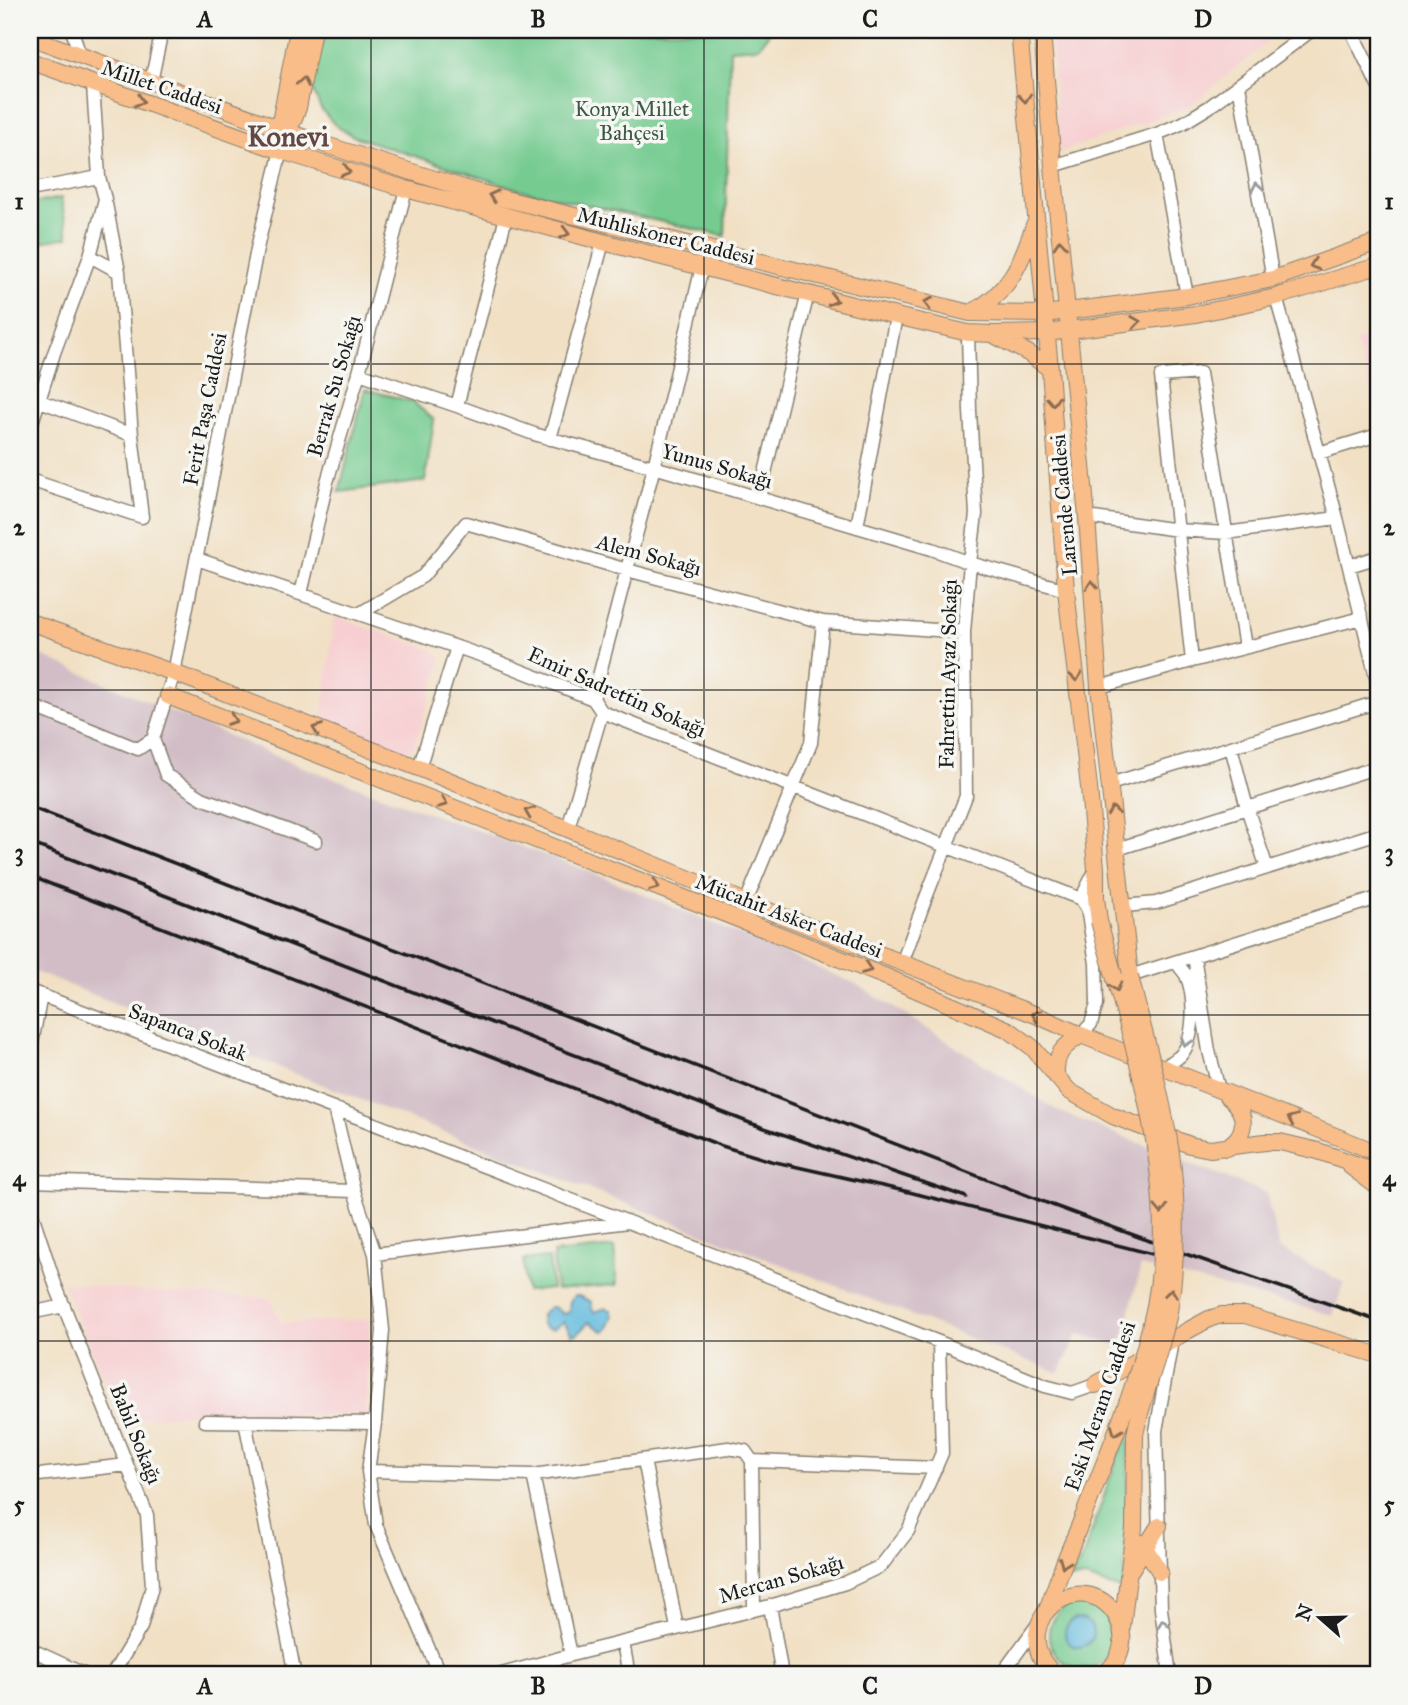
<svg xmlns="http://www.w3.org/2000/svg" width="1408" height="1705" font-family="'IM FELL Great Primer',serif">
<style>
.built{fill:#f7cfd2}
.industrial{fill:#d2bdc6}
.green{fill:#74cb90;stroke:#487456;stroke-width:2}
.water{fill:#60b9dd;stroke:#3e6a7c;stroke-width:2}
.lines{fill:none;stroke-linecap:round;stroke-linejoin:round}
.minor-casing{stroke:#867e70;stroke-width:15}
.major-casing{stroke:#867e70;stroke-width:18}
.minor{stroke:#fff;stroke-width:12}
.major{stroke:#f8bd89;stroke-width:16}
.rail{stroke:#1c1c1c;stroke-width:3.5}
.major-bridge-casing{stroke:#867e70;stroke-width:18;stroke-linecap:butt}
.major-bridge{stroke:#f8bd89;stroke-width:16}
.oneway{stroke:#8a6c52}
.oneway2{stroke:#999}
.grid{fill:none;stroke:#1c1c1c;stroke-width:2;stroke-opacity:0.55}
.labels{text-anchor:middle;stroke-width:7;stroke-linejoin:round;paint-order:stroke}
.street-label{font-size:21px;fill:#1c1c1c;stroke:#f6f6f2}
.park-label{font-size:21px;fill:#3b5945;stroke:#f6f6f2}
.district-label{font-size:28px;font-weight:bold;fill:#634744;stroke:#f6f6f2}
.neatline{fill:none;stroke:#1c1c1c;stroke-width:2.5}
.grid-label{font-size:23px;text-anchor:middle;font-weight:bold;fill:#1c1c1c}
</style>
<rect width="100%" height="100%" fill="#f6f6f2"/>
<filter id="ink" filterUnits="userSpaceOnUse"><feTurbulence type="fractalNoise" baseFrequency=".0143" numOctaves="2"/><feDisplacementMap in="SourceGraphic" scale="14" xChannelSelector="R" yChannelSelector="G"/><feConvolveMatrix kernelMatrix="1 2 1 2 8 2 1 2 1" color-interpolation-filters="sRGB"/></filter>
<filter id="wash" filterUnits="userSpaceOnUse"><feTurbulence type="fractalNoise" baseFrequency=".00686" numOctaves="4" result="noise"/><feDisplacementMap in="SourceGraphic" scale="28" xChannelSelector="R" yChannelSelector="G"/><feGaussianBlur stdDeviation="1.57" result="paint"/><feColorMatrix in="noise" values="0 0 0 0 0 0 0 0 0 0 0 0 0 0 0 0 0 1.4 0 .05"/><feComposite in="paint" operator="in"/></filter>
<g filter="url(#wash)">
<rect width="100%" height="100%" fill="#f1e0c4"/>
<path class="built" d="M1050 30H1282L1190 106 1060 152Z
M1378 334V414L1355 341Z
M334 616 433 650 442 660 415 745 406 752 322 722Z
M62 1282 137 1291 270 1298 281 1323 370 1319 366 1415 200 1413 120 1421Z"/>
<path class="industrial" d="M30 651 292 763 586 870 856 984 1058 1111 1266 1193 1279 1248 1344 1283 1333 1315 1141 1266 1121 1346 1078 1334 1059 1373 30 970Z"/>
<path class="green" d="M320 30H771L759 47 730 49 725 236 520 190 353 136 334 124 321 109 313 91 311 73Z
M61 198 68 237 30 244V204Z
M30 284 37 300 38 328 30 354Z
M365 389 413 402 434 420 425 481 339 492Z
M614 1247 617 1285 556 1290 553 1253Z
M549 1258 552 1289 526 1291 523 1260Z
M1125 1436 1129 1439 1124 1591 1086 1578 1070 1579 1083 1556Z
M1072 1602H1094L1116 1624C1116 1631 1117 1640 1115 1646 1114 1651 1109 1656 1106 1659 1069 1692 1019 1630 1072 1602Z"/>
<path class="water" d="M574 1296H579L591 1302 592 1309 594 1312 606 1308 611 1310 613 1317 607 1330 603 1331 589 1322 577 1334 572 1335 564 1322 552 1329 546 1328 541 1323V1314L550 1307H554L563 1314 569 1312 570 1301Z
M1065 1633a14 14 0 1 1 28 0a14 14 0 1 1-28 0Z"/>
</g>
<g filter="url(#ink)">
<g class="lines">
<g class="minor-casing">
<path id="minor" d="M72 30 80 56
M1351 30 1378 86
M151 82 162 30
M1239 85 1273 279
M1157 134 1187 296
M1053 166 1157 134 1183 123 1209 107 1312 30
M30 190 99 177
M106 204 119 272
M1276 297 1337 518 1378 685
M359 373 457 406 534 434 654 467 932 549 970 563 1066 590
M40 401 132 435
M457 406 506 217
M30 429 54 353 90 256 105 199 99 177 93 85
M550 439 603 242
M1319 453 1378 435
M30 480 142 517 132 435 119 272 90 256
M759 498 808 293
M1087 517 1178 530 1226 533 1337 518
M857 527 896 316
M197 559 486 657 593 699 602 712 1081 899 1096 898
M1349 566 1378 557
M301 594 327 482 359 373 406 189
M359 614 423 576 466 523 627 570 823 622 964 632
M1192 661 1161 376 1200 373 1245 647
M1099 687 1192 661 1362 618
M593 699 654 467 702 267
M30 705 138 749 153 739 174 673 258 244 286 130
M153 739 166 775 202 798 316 841
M1231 747 1247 808 1267 868
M419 768 457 647
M1110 784 1378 702
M568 828 602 712
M1117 849 1378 767
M746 902 811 743 823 622
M1124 906 1156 903 1378 833
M1194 956 1209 1051 1219 1090
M902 963 925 900 966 796 964 632 970 563 976 514 970 411 968 333
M1130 976 1378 898
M30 991 939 1342 1045 1386 1072 1393 1095 1385
M1081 1035 1091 1024 1097 1004 1096 963 1087 908 1081 899 1096 869
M30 1054 41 995
M1163 1068C1168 1064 1176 1060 1181 1055 1196 1037 1195 995 1186 975 1183 971 1179 966 1176 962
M334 1108 354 1191 375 1254 383 1330 375 1423 368 1471 376 1525 440 1675
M30 1181 354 1191
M30 1208 55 1284 147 1515 152 1586 141 1627 112 1675
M375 1254 628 1222
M30 1313 64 1306
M205 1421 375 1423
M245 1421 295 1675
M644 1460 677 1628
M752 1461 936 1468
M368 1471 533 1475 728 1448 745 1451 752 1461 754 1608
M533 1475 571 1655
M30 1476 127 1465
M770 1606 782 1675
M623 1643 629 1675
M30 1649 86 1675
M498 1675 571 1655 770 1606 845 1583 881 1566 908 1531 942 1453 939 1342
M1001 1675 1038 1624
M1170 1675 1161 1609 1156 1431 1172 1341"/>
</g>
<g class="major-casing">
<path id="major" d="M1019 30 1050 369 1066 590 1089 787 1096 869V898L1099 921
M1042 30 1053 166 1087 517 1099 687 1130 976
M30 37 316 142 473 191 970 313 1044 314 1187 296 1273 279 1378 242
M30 61 281 151 406 189 603 242 896 316 968 333 994 334 1046 333 1196 314 1276 297 1378 266
M286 130 293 121 298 108 313 30
M286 130 281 117 298 30
M972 312C1008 294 1022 262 1034 225
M996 336 1028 353 1050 369
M30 622 174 673 419 768 746 902 1036 1015 1081 1035 1378 1153
M168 696 889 978 1009 1030 1032 1047 1069 1091 1113 1116 1190 1145 1210 1149 1265 1142H1280L1318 1151 1378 1172
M1056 1076C1055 1053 1063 1047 1081 1035
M1226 1148C1230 1145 1236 1140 1239 1136 1248 1121 1240 1106 1227 1096
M1350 1166 1378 1187
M1095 1385 1187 1331 1209 1319 1221 1315H1245L1378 1355
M1142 1543 1160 1572
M1130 1571 1159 1526
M1047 1610 1064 1563 1083 1517
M1122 1627 1134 1528
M1056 1675C1043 1665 1035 1651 1037 1633 1039 1620 1046 1609 1057 1602 1104 1572 1149 1639 1103 1675"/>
</g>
<use href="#minor" class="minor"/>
<use href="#major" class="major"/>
<path class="rail" d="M30 807 1052 1205 1177 1251 1378 1321
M30 843 750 1123 966 1197
M30 876 663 1123 722 1146 771 1161 909 1192 1176 1260"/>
<g class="major-bridge-casing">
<path id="major-bridge" d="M1130 976C1144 1035 1162 1093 1171 1153 1178 1205 1177 1260 1169 1312 1161 1354 1143 1393 1135 1435L1134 1528
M1083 1517C1110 1448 1140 1379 1155 1306 1180 1176 1132 1045 1099 921"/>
</g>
<use href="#major-bridge" class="major-bridge"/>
</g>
<defs><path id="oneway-chevron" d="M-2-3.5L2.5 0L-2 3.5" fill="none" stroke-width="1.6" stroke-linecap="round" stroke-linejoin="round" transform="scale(1.75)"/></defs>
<g class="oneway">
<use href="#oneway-chevron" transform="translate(303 82) rotate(-79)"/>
<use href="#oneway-chevron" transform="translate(1025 98) rotate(84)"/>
<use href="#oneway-chevron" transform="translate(140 101) rotate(19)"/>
<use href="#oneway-chevron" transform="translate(346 171) rotate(17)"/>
<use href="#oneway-chevron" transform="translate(493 196) rotate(-166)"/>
<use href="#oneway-chevron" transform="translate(565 233) rotate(14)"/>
<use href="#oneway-chevron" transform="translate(1060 244) rotate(-95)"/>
<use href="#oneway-chevron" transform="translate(1314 265) rotate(161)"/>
<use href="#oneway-chevron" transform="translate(833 300) rotate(15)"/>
<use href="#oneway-chevron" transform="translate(928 303) rotate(-166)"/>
<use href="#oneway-chevron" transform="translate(1136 322) rotate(-8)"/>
<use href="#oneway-chevron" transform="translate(1053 401) rotate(86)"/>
<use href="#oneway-chevron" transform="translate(1092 585) rotate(-94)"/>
<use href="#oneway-chevron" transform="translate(1076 677) rotate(83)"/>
<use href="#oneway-chevron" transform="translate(232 720) rotate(21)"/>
<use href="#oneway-chevron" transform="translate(317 729) rotate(-159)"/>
<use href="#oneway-chevron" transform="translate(443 803) rotate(21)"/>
<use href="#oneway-chevron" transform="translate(1113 811) rotate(-96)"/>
<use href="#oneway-chevron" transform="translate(529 812) rotate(-158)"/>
<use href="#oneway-chevron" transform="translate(655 886) rotate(21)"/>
<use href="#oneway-chevron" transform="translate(867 969) rotate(21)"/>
<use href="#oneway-chevron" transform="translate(1116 987) rotate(75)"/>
<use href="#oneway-chevron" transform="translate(1036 1015) rotate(-157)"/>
<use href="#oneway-chevron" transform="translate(1292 1119) rotate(-157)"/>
<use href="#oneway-chevron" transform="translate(1161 1209) rotate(88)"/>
<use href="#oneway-chevron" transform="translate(1171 1293) rotate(-83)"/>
<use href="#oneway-chevron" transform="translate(1116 1431) rotate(111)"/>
<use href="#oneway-chevron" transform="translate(1064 1563) rotate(111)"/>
</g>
<g class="oneway2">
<use href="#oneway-chevron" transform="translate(1257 187) rotate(-100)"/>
<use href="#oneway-chevron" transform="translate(1186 1042) rotate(110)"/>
<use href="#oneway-chevron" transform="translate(1163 1624) rotate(-98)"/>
</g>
</g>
<path class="grid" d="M371 30V1675M704 30V1675M1037 30V1675M30 364H1378M30 690H1378M30 1015H1378M30 1341H1378"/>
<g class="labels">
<g class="street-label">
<text transform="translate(162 87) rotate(19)" y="7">Millet Caddesi</text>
<text transform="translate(666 236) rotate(14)" y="7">Muhliskoner Caddesi</text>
<text transform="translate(334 386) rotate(-74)" y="7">Berrak Su Sokağı</text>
<text transform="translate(205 409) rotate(-79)" y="7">Ferit Paşa Caddesi</text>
<text transform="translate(717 466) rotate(16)" y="7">Yunus Sokağı</text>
<text transform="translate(1064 505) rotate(-95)" y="7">Larende Caddesi</text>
<text transform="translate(649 555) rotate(15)" y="7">Alem Sokağı</text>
<text transform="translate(948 674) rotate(-89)" y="7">Fahrettin Ayaz Sokağı</text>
<text transform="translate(617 692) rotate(24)" y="7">Emir Sadrettin Sokağı</text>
<text transform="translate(789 916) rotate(21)" y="7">Mücahit Asker Caddesi</text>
<text transform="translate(188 1032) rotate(21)" y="7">Sapanca Sokak</text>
<text transform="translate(1100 1406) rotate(-71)" y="7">Eski Meram Caddesi</text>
<text transform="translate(136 1434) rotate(68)" y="7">Babil Sokağı</text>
<text transform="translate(781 1579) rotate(-16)" y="7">Mercan Sokağı</text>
</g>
<g class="park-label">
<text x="632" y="116">Konya Millet<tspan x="632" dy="24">Bahçesi</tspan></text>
</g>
<g class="district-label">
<text x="288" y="146">Konevi</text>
</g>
</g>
<rect width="1408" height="1705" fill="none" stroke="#f6f6f2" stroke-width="77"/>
<g transform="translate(1320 1618) rotate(290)" stroke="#f6f6f2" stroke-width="5" paint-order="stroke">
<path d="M0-5L12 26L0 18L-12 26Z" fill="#1c1c1c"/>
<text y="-10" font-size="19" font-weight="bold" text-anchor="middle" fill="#1c1c1c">N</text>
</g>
<rect x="38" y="38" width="1332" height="1628" class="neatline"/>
<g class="grid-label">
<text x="205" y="27">A</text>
<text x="538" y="27">B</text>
<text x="870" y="27">C</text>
<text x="1203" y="27">D</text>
<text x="19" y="209">1</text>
<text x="1389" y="209">1</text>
<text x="19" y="535">2</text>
<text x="1389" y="535">2</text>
<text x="19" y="860">3</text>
<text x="1389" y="860">3</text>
<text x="19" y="1186">4</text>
<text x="1389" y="1186">4</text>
<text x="19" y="1512">5</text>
<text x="1389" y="1512">5</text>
<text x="205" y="1694">A</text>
<text x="538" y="1694">B</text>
<text x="870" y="1694">C</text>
<text x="1203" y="1694">D</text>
</g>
</svg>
